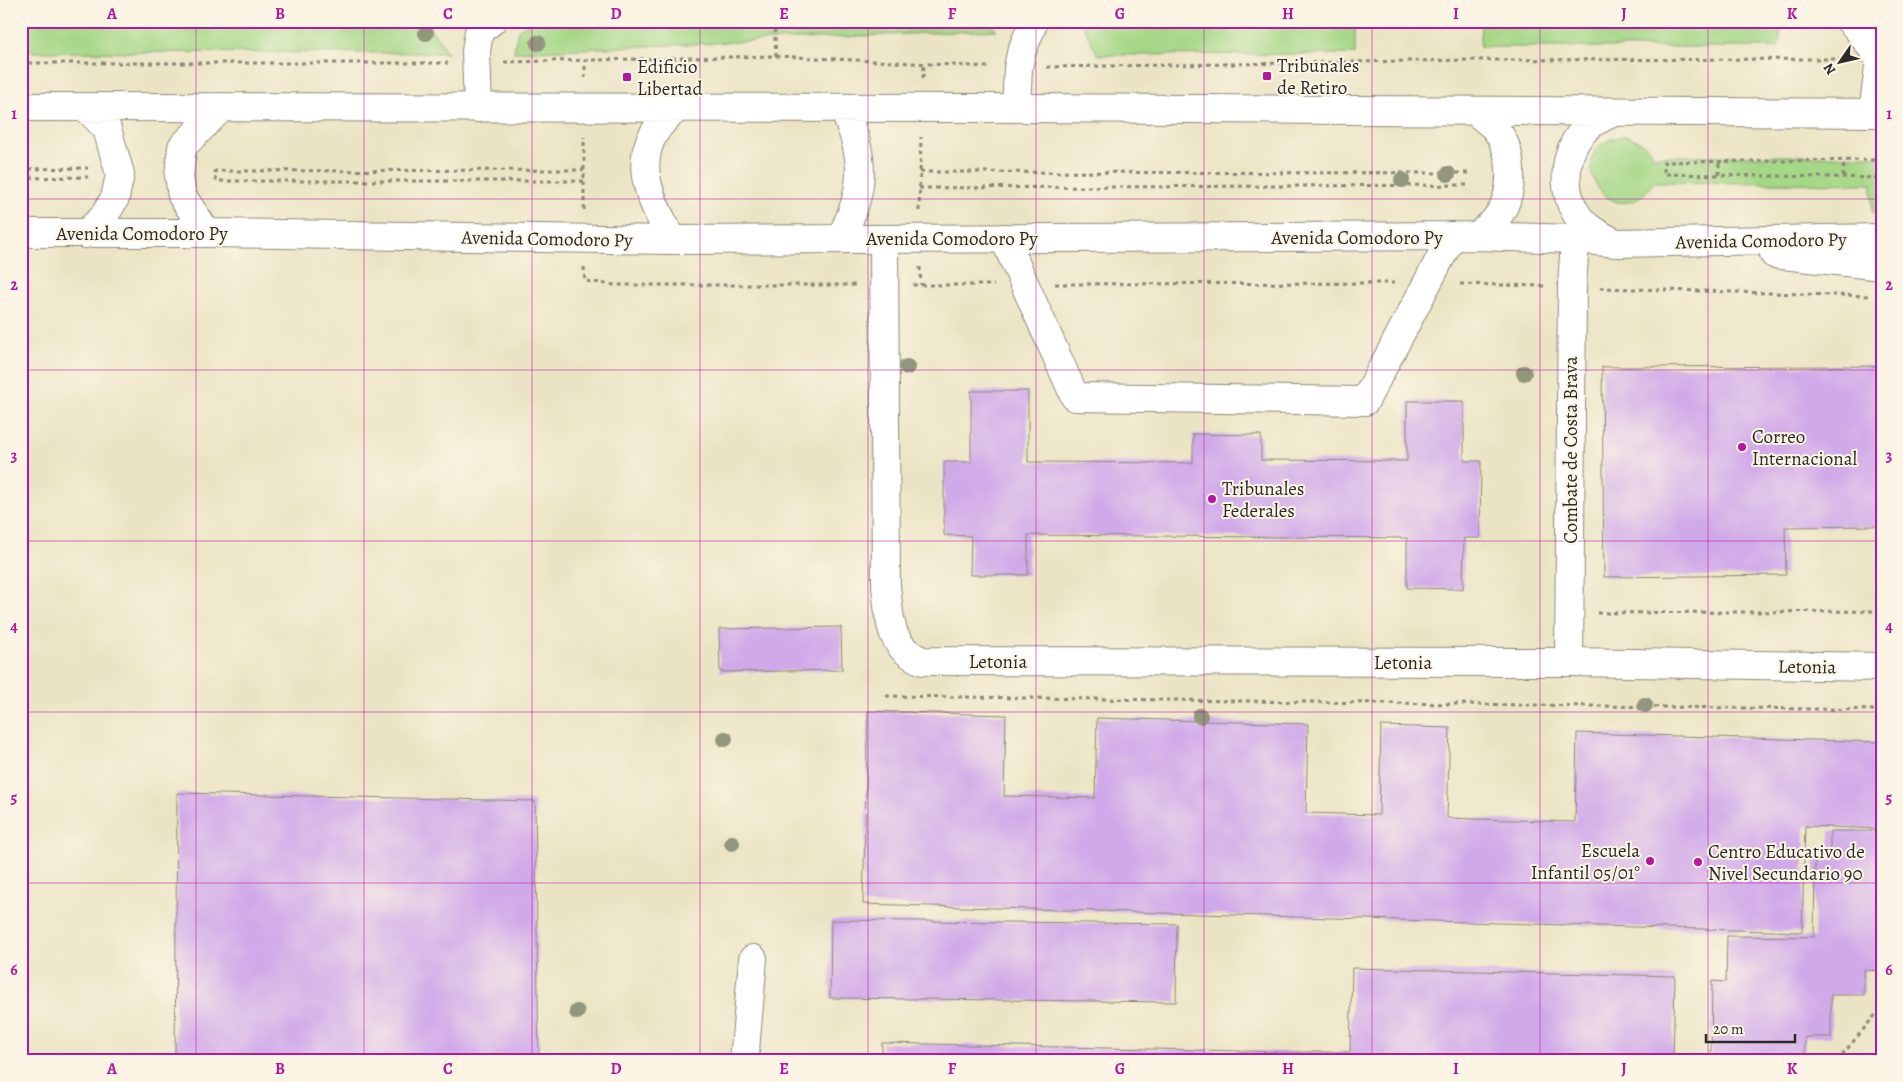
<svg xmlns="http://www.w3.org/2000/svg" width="1903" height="1082" font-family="Alegreya,serif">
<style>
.green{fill:#a4d786;stroke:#688158}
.building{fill:#d0a9e9}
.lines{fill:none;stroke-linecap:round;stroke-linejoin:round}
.minor-casing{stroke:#8b8878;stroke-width:30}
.major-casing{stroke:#8b8878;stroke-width:30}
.path{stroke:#8b8878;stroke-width:3;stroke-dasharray:4 4;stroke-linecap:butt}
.minor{stroke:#fff;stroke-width:28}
.major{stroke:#fff;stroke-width:28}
.tree{fill:#92967c}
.grid{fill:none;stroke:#b5179e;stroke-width:1;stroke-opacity:0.55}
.poi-dot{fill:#b5179e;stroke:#fcf5e5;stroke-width:2}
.labels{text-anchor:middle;stroke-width:4;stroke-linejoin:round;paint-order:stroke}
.poi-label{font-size:19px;fill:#2b2b2b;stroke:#fcf5e5;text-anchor:start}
.street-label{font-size:19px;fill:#2b2b2b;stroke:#fcf5e5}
.neatline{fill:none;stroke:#b5179e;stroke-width:2}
.grid-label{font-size:16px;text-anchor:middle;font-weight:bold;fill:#b5179e}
</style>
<rect width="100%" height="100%" fill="#fcf5e5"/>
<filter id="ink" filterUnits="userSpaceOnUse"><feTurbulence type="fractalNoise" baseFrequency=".02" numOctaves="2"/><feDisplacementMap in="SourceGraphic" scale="10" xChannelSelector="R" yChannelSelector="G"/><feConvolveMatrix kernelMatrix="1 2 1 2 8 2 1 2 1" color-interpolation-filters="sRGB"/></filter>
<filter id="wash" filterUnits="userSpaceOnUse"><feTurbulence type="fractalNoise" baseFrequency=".0096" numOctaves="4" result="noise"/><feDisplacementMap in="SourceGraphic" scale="20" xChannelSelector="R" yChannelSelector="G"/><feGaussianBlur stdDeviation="1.12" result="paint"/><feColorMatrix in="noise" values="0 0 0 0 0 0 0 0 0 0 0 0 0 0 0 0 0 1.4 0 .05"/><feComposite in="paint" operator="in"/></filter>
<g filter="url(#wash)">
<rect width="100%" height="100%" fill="#ebe4c4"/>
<path class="green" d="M21 21H425L448 53 21 52Z
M531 21H984L997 30 514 52 518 30Z
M1081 21H1355V54L1098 55Z
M1481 21H1783L1778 47H1480Z
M1625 136C1638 139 1646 144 1654 156H1882V212H1872V184L1654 182C1612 245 1553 144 1625 136Z"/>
<g id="blocks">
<path class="building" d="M1882 366V526L1785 527 1786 575 1604 577 1602 367Z
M971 391H1028V462L1193 463V434L1261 435V460L1407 461V401H1464V461H1481L1480 538H1464L1463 589 1407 588V538L1028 535V575H970L971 536 944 535V462H971Z
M841 627 842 670 720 672 719 629Z
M868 711 1006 715 1004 796 1095 798 1097 718 1308 724 1306 813 1379 815 1381 726 1450 728 1447 818 1575 822 1577 733 1882 742V829L1805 826 1802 932 863 904Z
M177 793 535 801 539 1061H175Z
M1830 831H1882V971L1864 970V995H1831V1037H1805V1061H1711L1712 981 1726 982 1727 936 1814 937 1815 859H1830Z
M831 920 1177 924 1176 1002 830 998Z
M1352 968 1675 976 1673 1061H882V1043L1286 1052H1350Z"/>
</g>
</g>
<g filter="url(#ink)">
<use href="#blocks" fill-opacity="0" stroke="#8b8878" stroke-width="1"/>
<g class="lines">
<g class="minor-casing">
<path id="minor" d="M1850 21 1857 28 1880 59 1873 113
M478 108 476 52 479 31 492 21
M1016 108 1018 68 1021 53 1034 21
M1004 238 1075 397 1365 401 1452 236
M884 239 886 586C890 619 888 648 923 661L1569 662 1882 667
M1569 662 1572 287 1575 239
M744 1061 753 959"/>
</g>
<g class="major-casing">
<path id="major" d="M21 107 1016 108 1882 113
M1475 111C1481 116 1487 121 1493 126 1515 150 1516 195 1495 220 1490 226 1483 231 1477 236
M21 233H207L673 240 1477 236 1575 239 1617 243 1882 238
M207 233 182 196 179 176 182 147 222 107
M85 234 103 218 115 198 120 174 107 129 86 107
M840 239C865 192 867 157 843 109
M673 240C645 194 626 146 678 108
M1612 241C1600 235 1588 229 1580 219 1562 196 1562 158 1580 135 1589 123 1602 117 1615 112
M1774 254 1882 266"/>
</g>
<path class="path" d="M774 21 776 56
M504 62 776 56 990 67
M21 63H448
M1047 67 1472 60 1843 59
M585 78V60
M923 78 924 64
M1882 160 1664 162V174L1882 178
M21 169 88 168
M920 172 1470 173
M1719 175V162
M1843 177 1844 161
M21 178 88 177
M584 181H216L215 171 584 170
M919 188 1470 185
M584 210V137
M919 211 921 137
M584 267 585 281 615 285H856
M920 267 921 285
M1055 284 1394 283
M1460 284 1544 286
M913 285H994
M1600 288 1869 296
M1597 613 1882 611
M886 696 1882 710
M1837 1061 1882 1007"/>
<use href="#minor" class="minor"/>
<use href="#major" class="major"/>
</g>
<g class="tree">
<circle cx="426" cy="33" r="8"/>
<circle cx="538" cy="43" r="8"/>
<circle cx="1448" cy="174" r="8"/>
<circle cx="1402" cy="180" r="8"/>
<circle cx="907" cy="367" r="8"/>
<circle cx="1524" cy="373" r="8"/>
<circle cx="1645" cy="705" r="8"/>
<circle cx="1200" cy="716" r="8"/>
<circle cx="725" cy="739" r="8"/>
<circle cx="732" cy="843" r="8"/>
<circle cx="577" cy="1012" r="8"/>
</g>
</g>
<path class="grid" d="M196 21V1061M364 21V1061M532 21V1061M700 21V1061M868 21V1061M1036 21V1061M1204 21V1061M1372 21V1061M1540 21V1061M1708 21V1061M21 199H1882M21 370H1882M21 541H1882M21 712H1882M21 883H1882"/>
<g class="poi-dot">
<rect x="1262" y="71" width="10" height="10" rx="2.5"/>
<rect x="622" y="72" width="10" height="10" rx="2.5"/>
<circle cx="1742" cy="447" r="5"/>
<circle cx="1212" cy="499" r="5"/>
<circle cx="1650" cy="861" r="5"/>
<circle cx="1698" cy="862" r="5"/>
</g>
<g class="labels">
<g class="poi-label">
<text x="1277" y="72">Tribunales<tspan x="1277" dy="22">de Retiro</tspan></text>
<text x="637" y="73">Edificio<tspan x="637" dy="22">Libertad</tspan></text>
<text x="1752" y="443">Correo<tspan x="1752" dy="22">Internacional</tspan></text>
<text x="1222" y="495">Tribunales<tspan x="1222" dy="22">Federales</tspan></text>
<text x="1640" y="857" text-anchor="end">Escuela<tspan x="1640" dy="22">Infantil 05/01°</tspan></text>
<text x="1708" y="858">Centro Educativo de<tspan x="1708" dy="22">Nivel Secundario 90</tspan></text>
</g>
<g class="street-label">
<text x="142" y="240">Avenida Comodoro Py</text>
<text x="1357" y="244">Avenida Comodoro Py</text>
<text transform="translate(547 238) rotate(1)" y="7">Avenida Comodoro Py</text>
<text x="952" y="245">Avenida Comodoro Py</text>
<text transform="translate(1761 240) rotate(-1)" y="7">Avenida Comodoro Py</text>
<text transform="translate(1570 450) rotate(-90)" y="7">Combate de Costa Brava</text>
<text x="998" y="668">Letonia</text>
<text x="1403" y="669">Letonia</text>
<text transform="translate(1807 666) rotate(1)" y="7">Letonia</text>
</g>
</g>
<rect width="1903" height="1082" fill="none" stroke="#fcf5e5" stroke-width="55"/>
<g transform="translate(1840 62) rotate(236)" stroke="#fcf5e5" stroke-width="4" paint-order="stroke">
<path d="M0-4L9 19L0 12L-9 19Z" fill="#2b2b2b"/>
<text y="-8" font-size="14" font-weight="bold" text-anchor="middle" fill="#2b2b2b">N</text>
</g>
<path d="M1706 1034v8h89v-8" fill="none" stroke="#2b2b2b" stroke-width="2.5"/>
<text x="1713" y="1034" font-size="15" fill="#2b2b2b" stroke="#fcf5e5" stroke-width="4" paint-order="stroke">20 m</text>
<rect x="28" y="28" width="1848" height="1026" class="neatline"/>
<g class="grid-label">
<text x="112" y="19">A</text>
<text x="280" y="19">B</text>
<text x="448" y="19">C</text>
<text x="616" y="19">D</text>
<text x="784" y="19">E</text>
<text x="952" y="19">F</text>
<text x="1120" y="19">G</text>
<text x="1288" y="19">H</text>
<text x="1456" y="19">I</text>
<text x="1624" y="19">J</text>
<text x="1792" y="19">K</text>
<text x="14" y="119">1</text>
<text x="1889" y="119">1</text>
<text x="14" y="290">2</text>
<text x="1889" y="290">2</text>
<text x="14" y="461">3</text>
<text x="1889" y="461">3</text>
<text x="14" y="632">4</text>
<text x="1889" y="632">4</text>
<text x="14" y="803">5</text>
<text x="1889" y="803">5</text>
<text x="14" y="975">6</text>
<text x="1889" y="975">6</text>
<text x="112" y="1074">A</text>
<text x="280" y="1074">B</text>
<text x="448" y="1074">C</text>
<text x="616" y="1074">D</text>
<text x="784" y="1074">E</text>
<text x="952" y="1074">F</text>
<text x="1120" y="1074">G</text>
<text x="1288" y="1074">H</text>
<text x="1456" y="1074">I</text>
<text x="1624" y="1074">J</text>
<text x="1792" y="1074">K</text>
</g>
</svg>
